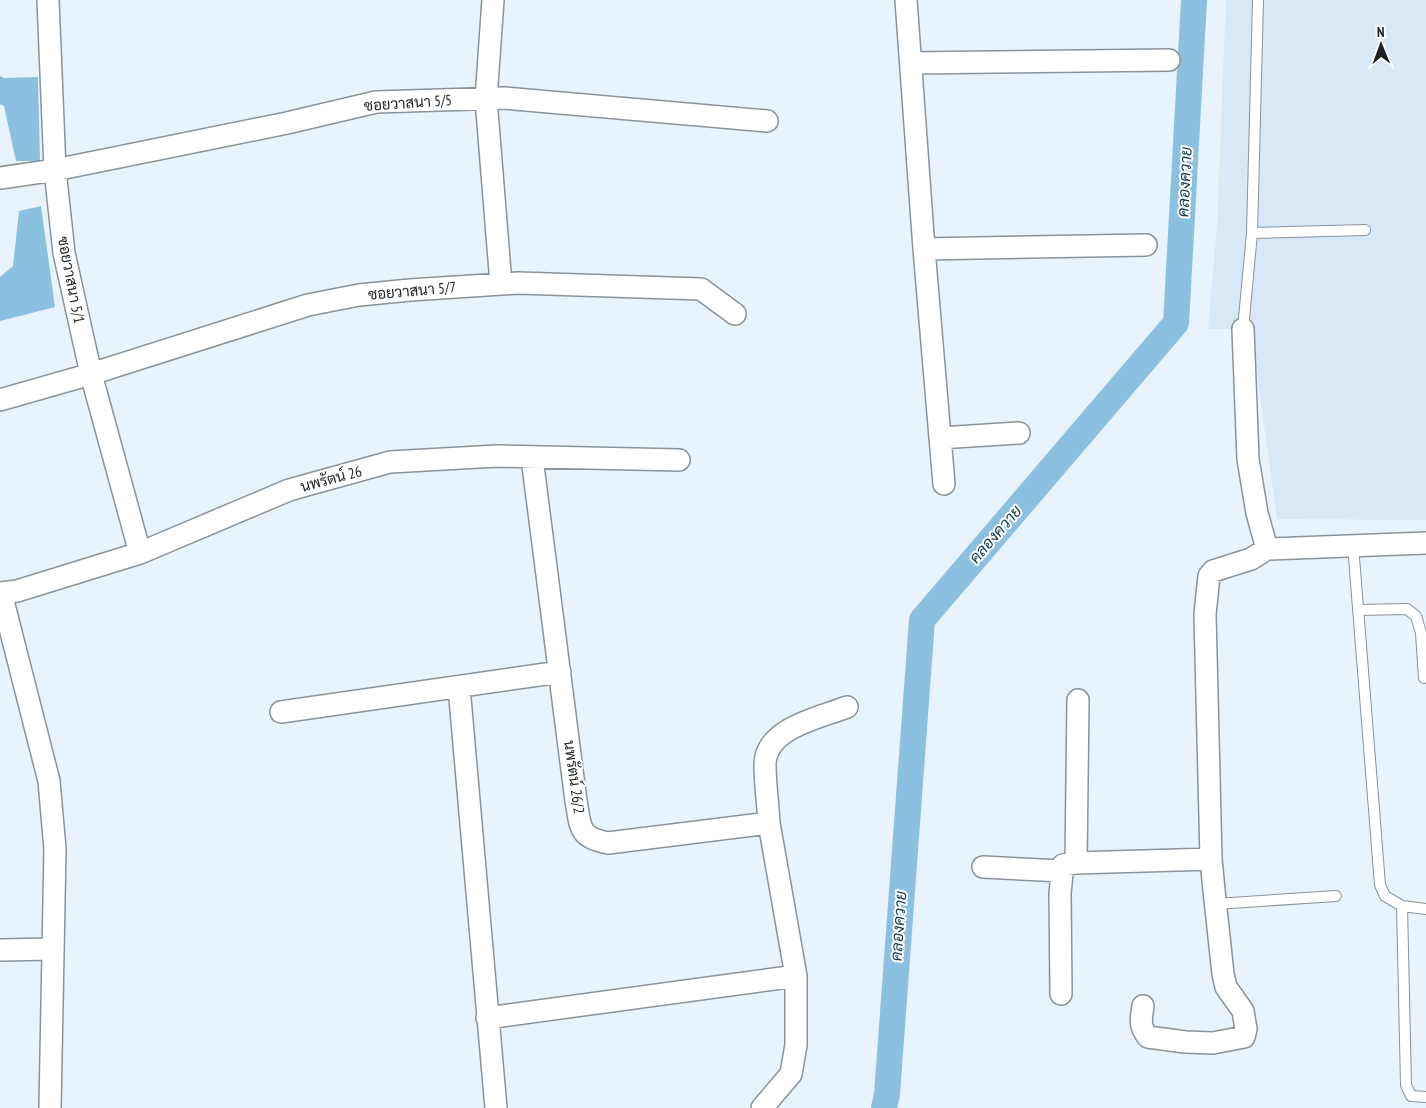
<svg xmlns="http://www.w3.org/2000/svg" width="1426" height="1108" font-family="'PT Sans Narrow',Sarabun,sans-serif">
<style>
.built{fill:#d8e8f6}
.water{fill:#8cc0e0}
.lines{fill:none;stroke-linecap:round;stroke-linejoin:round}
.canal{stroke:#8cc0e0;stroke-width:26}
.lane-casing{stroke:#8a939a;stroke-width:12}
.street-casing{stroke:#8a939a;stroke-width:24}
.lane{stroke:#fff;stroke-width:10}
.street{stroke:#fff;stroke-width:21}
.labels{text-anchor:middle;stroke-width:4;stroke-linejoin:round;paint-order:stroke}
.street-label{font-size:15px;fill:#1d2124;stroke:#fff}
.water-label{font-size:16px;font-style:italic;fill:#0e3a50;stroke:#fff}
</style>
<rect width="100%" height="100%" fill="#e9f3fb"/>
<path class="built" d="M1226 0H1426V520L1277 519 1251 329H1208L1217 227Z"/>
<path class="water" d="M0 76 4 78 38 77 40 161H16L4 106 0 104Z
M41 206 55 307 0 321V277L13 266 19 211Z"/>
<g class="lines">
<path class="canal" d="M884 1108 887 1094 922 620 1176 323 1194 0"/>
<g class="lane-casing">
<path id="lane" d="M1252 233 1365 230
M1243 329 1252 233 1258 0
M1353 545 1380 885 1385 896 1402 906 1426 909
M1358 610 1407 609 1416 616 1421 633 1424 678
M1215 904 1336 896
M1402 906 1406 1085 1411 1096 1426 1097"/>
</g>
<g class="street-casing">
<path id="street" d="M48 0 55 170 64 253 91 374 140 553
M493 0 486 99 501 284
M906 0 924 249 944 484
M911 63 1169 60
M0 178 55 170 287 123 376 102 504 98 767 121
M924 249 1146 245
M1243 329 1248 459 1257 513 1267 549 1426 543
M0 400 91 374 308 305 359 295 410 290 518 283 701 289 735 314
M940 438 1019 433
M532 458 576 801C581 828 578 837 608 843L769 823C768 804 765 784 765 765 765 728 819 718 847 707
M0 593 17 591 140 553 289 490 390 462 497 456 679 460
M1 593 49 781 55 849 50 1108
M459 687 496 1108
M281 712 560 672
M1076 863 1078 700
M983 867 1062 871
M0 950 53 949
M1061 994 1060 893 1063 865 1076 863 1211 859
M1143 1006C1141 1020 1139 1026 1148 1037L1185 1042 1213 1043 1244 1037 1246 1029 1243 1011 1226 987 1223 974 1214 890 1211 859 1205 614 1209 576 1213 571 1251 559 1267 549
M487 1018 796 976
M762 1108 791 1074 796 1045V976L769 823"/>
</g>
<use href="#lane" class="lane"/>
<use href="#street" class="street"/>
</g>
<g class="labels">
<g class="street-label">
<text transform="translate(408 103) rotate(-4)" y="5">ซอยวาสนา 5/5</text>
<text transform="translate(71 280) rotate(79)" y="5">ซอยวาสนา 5/1</text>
<text transform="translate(412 291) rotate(-5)" y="5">ซอยวาสนา 5/7</text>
<text transform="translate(331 479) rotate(-15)" y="5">นพรัตน์ 26</text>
<text transform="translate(574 777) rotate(82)" y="5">นพรัตน์ 26/2</text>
</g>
<g class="water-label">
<text transform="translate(1184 182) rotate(-87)" y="6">คลองควาย</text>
<text transform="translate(995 534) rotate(-49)" y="6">คลองควาย</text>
<text transform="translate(898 926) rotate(-86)" y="6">คลองควาย</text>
</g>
</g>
<g transform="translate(1381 45) rotate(359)" stroke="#ffffff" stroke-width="4" paint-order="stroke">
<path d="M0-4L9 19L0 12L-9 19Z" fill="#1d2124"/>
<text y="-8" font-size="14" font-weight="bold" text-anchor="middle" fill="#1d2124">N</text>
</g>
</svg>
